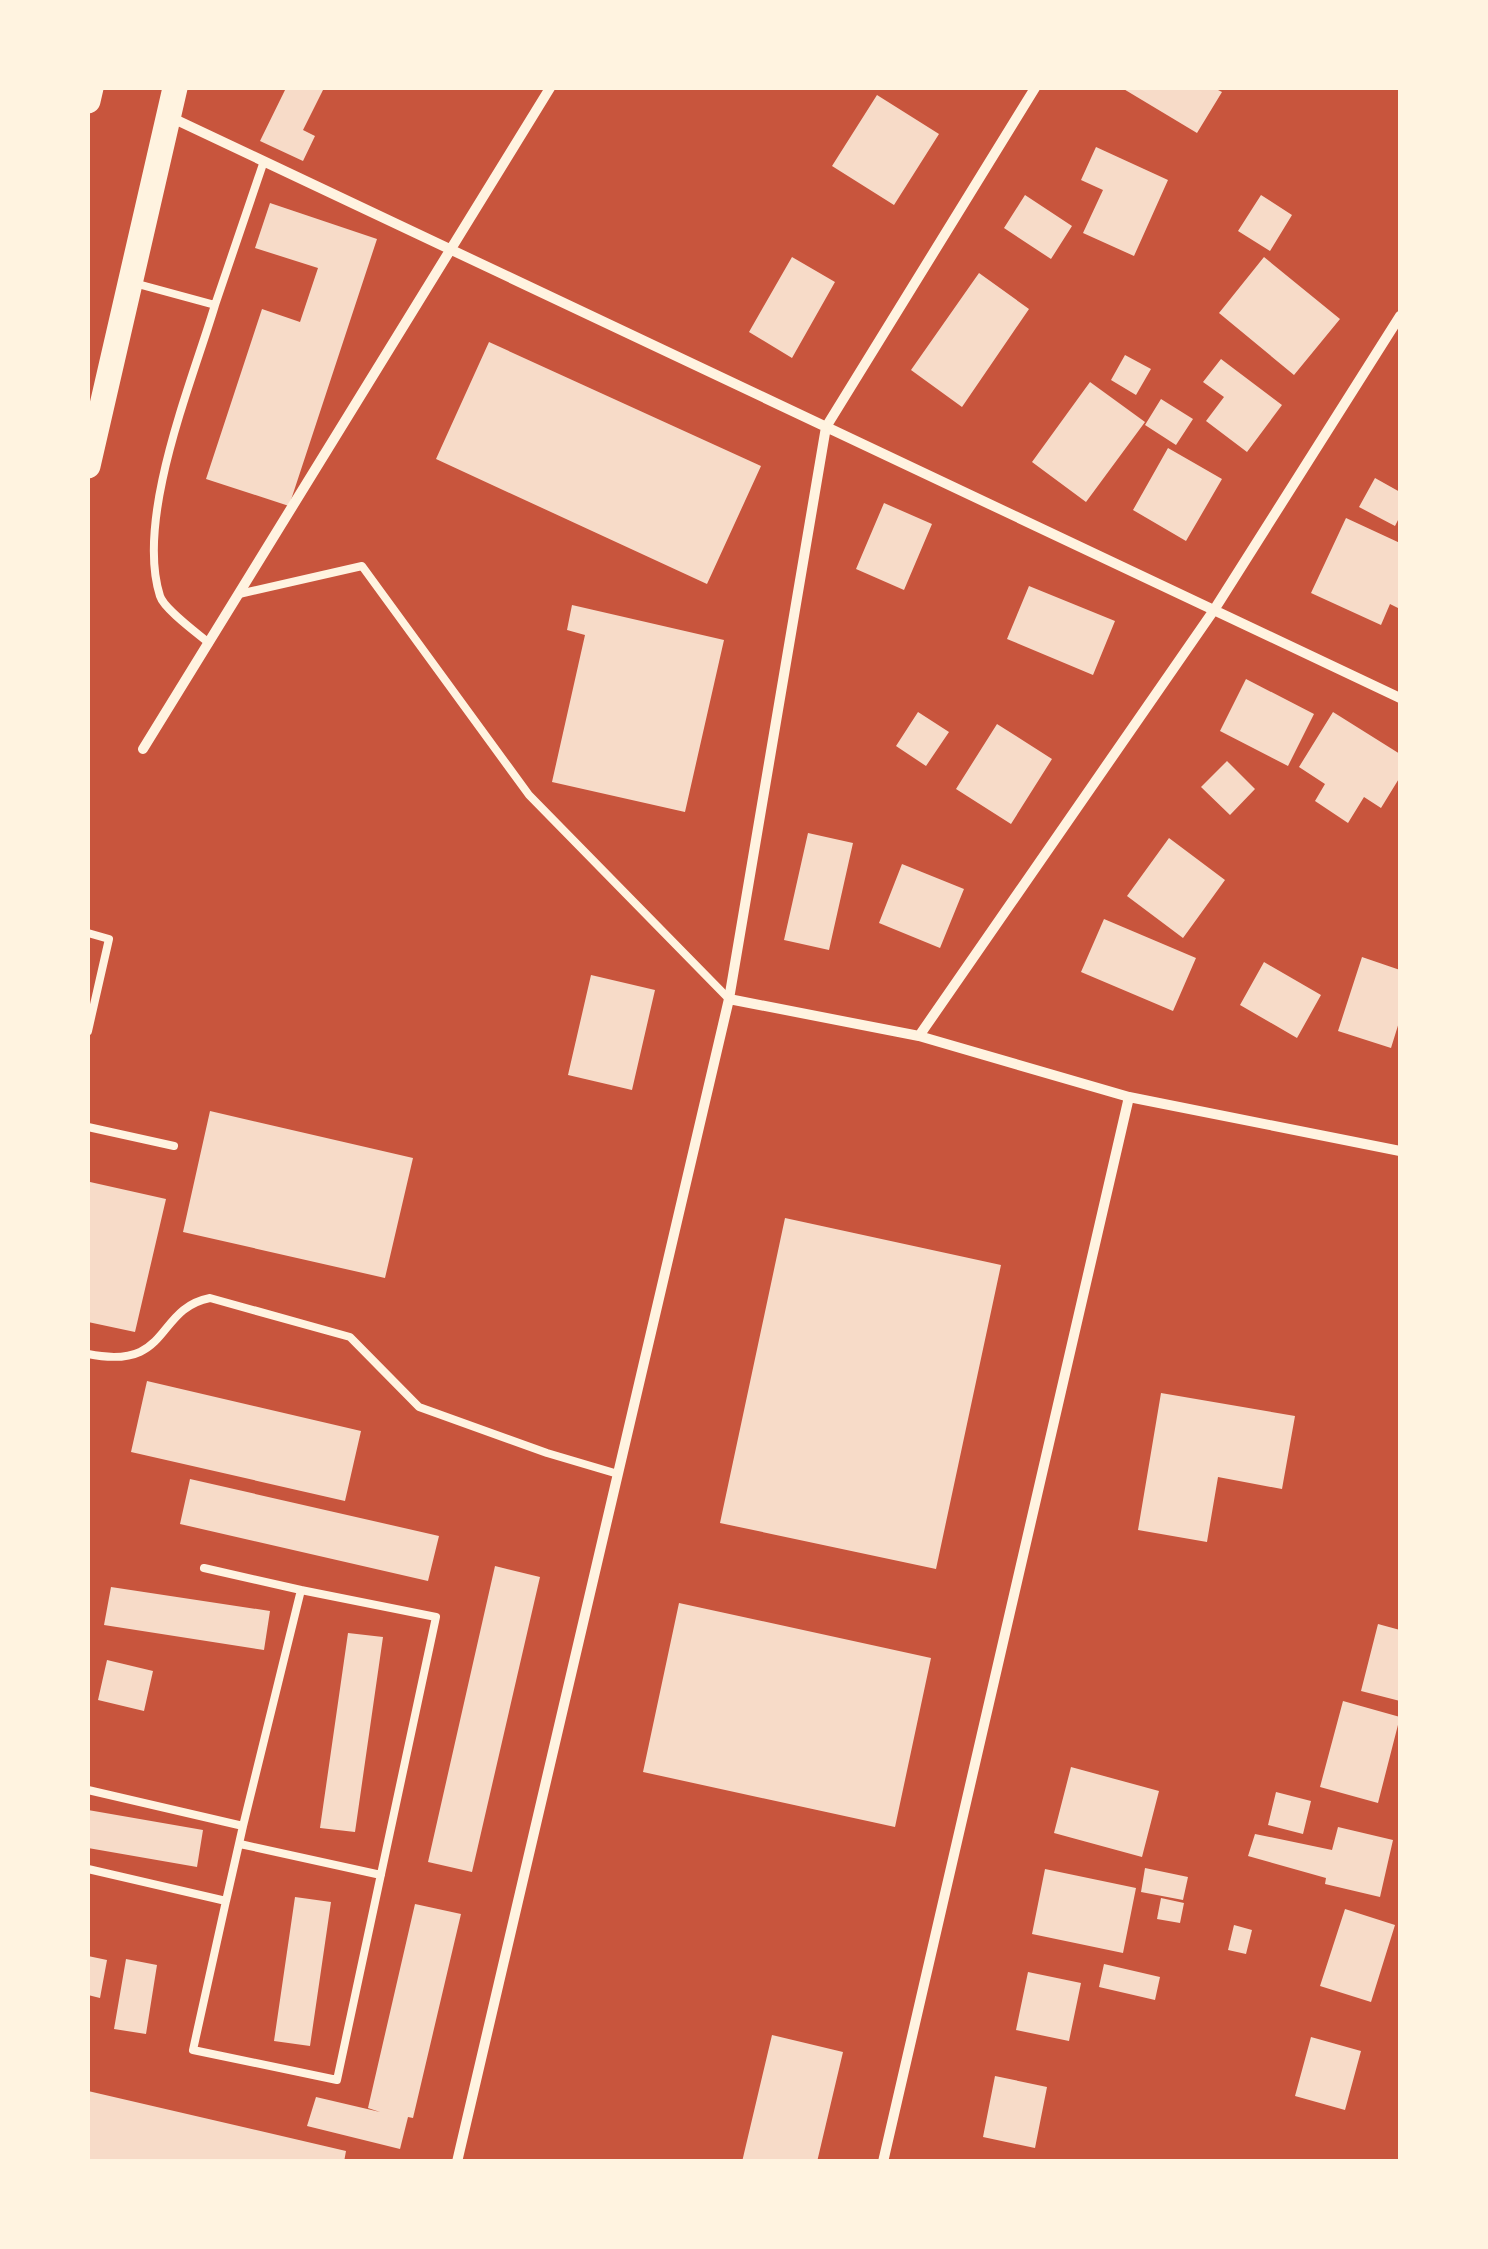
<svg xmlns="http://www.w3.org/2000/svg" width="1488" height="2249" font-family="Commissioner,sans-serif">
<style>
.building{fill:#f7dbc8}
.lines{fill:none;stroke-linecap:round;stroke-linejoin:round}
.service{stroke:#fff3e0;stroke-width:8}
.minor{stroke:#fff3e0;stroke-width:10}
.primary{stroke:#fff3e0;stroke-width:25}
</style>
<rect width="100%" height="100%" fill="#c8553d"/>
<path class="building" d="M286 88H324L303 130 315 136 303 161 260 141Z
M1122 88H1214L1222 92 1197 133Z
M877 95 939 134 894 205 832 166Z
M1096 147 1168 180 1134 256 1083 233 1103 190 1081 180Z
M1025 195 1072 226 1051 259 1004 228Z
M1261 195 1292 215 1270 251 1238 231Z
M270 203 377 239 289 506 206 479 262 309 300 322 318 268 255 248Z
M792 257 835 282 792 358 749 332Z
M1264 257 1340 319 1294 375 1219 313Z
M979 273 1029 309 962 407 911 370Z
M489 342 761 466 707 584 436 459Z
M1125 355 1151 369 1136 395 1111 380Z
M1221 359 1282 405 1247 452 1206 421 1224 397 1203 382Z
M1090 382 1145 422 1086 502 1032 462Z
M1161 399 1193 419 1176 445 1145 425Z
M1168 448 1222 479 1186 541 1133 510Z
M1375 478 1400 492V516L1395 526 1359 507Z
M884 503 932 524 904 590 856 569Z
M1346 518 1400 543V609L1390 604 1381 625 1311 593Z
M1029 586 1115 621 1093 675 1007 639Z
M572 605 724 640 685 812 552 782 585 635 567 630Z
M1246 679 1314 714 1288 766 1220 731Z
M918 712 949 732 926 766 896 746Z
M1333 712 1400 754V777L1381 808 1364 797 1348 823 1315 801 1325 784 1299 767Z
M997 724 1052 759 1011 824 956 789Z
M1227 761 1255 789 1230 815 1201 787Z
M808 833 853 843 829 950 784 940Z
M1169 838 1225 880 1183 938 1127 896Z
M902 864 964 889 940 948 879 923Z
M1104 919 1196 958 1173 1011 1081 972Z
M1362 957 1400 970V1019L1391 1048 1338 1031Z
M1264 962 1321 995 1297 1038 1240 1005Z
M591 975 655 990 632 1090 568 1075Z
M210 1111 413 1158 385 1278 183 1232Z
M90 1182 166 1199 135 1332 88 1322Z
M785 1218 1001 1265 936 1569 720 1523Z
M147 1381 361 1431 345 1501 131 1452Z
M1161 1393 1295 1416 1282 1489 1218 1477 1207 1542 1138 1530Z
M190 1479 439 1536 428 1581 180 1524Z
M495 1566 540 1577 472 1872 428 1862Z
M111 1587 270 1611 264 1650 104 1625Z
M679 1603 931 1658 895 1827 643 1772Z
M1378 1624 1400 1630V1701L1361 1691Z
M348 1633 383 1637 355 1832 320 1828Z
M107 1660 153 1671 144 1711 98 1700Z
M1343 1701 1400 1717 1378 1803 1320 1787Z
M1071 1767 1159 1791 1142 1857 1054 1833Z
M1276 1792 1311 1801 1303 1834 1268 1825Z
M88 1810 203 1830 197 1867 88 1848Z
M1338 1827 1393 1840 1380 1897 1325 1884 1326 1878 1248 1856 1255 1834 1332 1850Z
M1145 1868 1188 1877 1183 1900 1141 1892Z
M1045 1869 1136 1888 1123 1953 1032 1934Z
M295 1897 331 1902 310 2046 274 2041Z
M1161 1898 1184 1903 1180 1923 1157 1919Z
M415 1904 461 1914 413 2118 408 2117 400 2149 307 2126 316 2097 380 2112 368 2108Z
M1345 1909 1395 1925 1371 2002 1320 1986Z
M1234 1925 1252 1930 1246 1954 1228 1950Z
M88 1956 107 1960 100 1998 88 1995Z
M126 1959 157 1965 146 2034 114 2029Z
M1104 1964 1160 1977 1155 2000 1099 1987Z
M1028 1972 1081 1983 1069 2041 1016 2030Z
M772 2035 843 2052 817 2162H742Z
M1311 2037 1361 2051 1345 2110 1295 2096Z
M995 2076 1047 2087 1035 2148 983 2137Z
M88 2091 346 2151 344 2162H88Z"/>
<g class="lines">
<path class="service" d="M134 283 215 305C192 382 135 518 160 596 164 609 197 633 209 643
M215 305 264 161
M239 594 362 566 529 795 729 999
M88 933 109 939 88 1031
M88 1127 174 1146
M88 1354C172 1371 154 1309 210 1298L350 1337 419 1407 547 1453 618 1474
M204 1568 301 1590
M88 1790 243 1826 226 1901 88 1869
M240 1844 381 1875
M226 1901 193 2050 337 2080 436 1617 301 1590 243 1826"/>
<path class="minor" d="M168 116 1400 698
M143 749 550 88
M729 999 919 1036 1129 1097 1400 1151
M919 1036 1214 610 1400 316
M457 2162 729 999 826 427 1035 88
M883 2162 1129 1097"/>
<path class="primary" d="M88 101 91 88
M88 466 175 88"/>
</g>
<rect width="1488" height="2249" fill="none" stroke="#fff3e0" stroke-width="180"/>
</svg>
